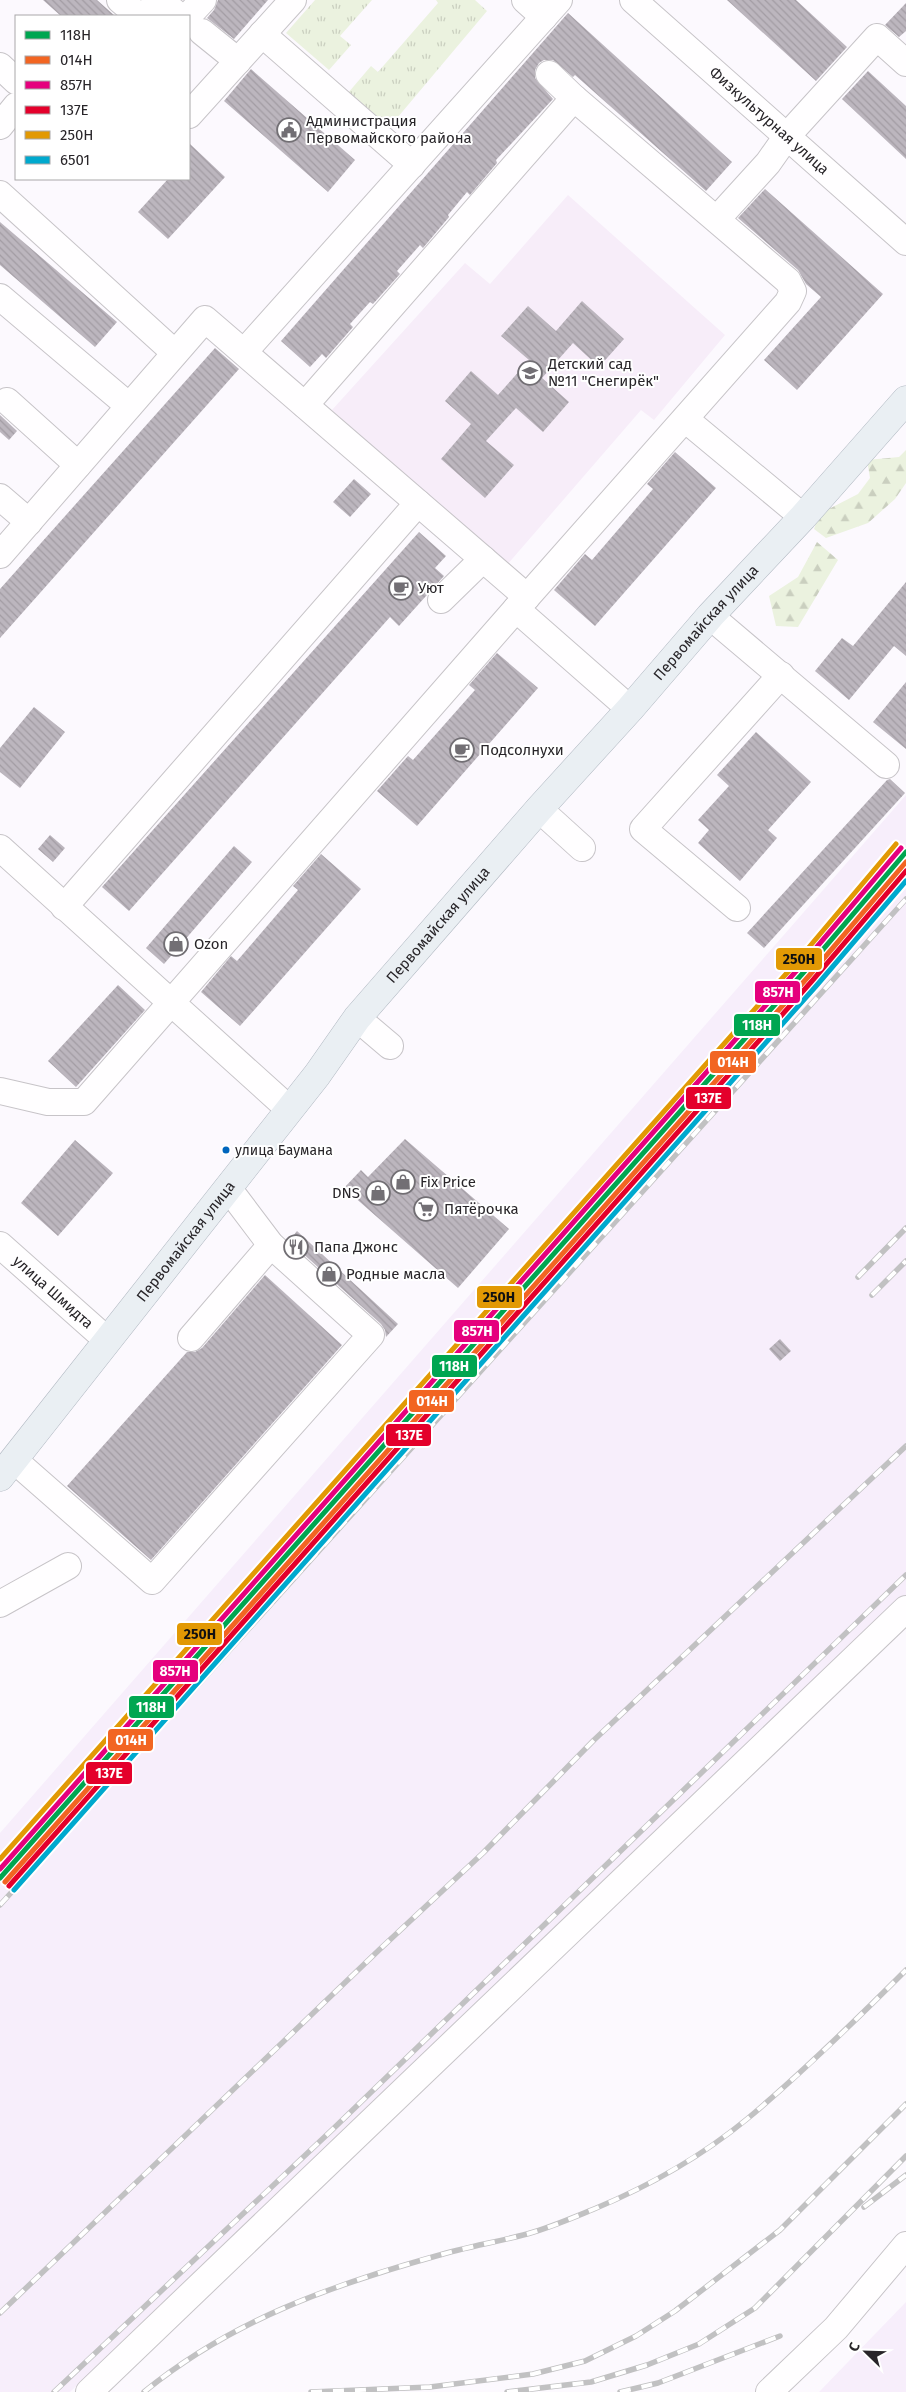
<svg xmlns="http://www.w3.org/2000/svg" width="906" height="2392" font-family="'Fira Sans',sans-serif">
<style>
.built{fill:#f7eefb}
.education{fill:#f7edf9}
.grass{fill:url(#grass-tufts)}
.forest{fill:url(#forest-firs)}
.building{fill:url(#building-back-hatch)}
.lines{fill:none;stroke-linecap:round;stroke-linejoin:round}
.minor-casing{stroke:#c7c4c8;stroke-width:28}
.major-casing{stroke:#b0b8c1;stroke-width:29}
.minor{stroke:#fffeff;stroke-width:26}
.major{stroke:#eaeff3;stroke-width:28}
.rail-casing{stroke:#c1c1c2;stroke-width:5.5}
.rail{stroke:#fff;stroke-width:4;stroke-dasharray:11;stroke-linecap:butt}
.rail-1-casing{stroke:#fff;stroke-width:9}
.rail-2-casing{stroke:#fff;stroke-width:9}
.rail-3-casing{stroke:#fff;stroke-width:9}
.rail-4-casing{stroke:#fff;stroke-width:9}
.rail-5-casing{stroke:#fff;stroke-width:9}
.rail-6-casing{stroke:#fff;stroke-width:9}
.rail-1{stroke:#00a651;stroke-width:5}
.rail-2{stroke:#f26522;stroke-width:5}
.rail-3{stroke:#e5007d;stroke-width:5}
.rail-4{stroke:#e4002b;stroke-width:5}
.rail-5{stroke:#e29904;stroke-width:5}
.rail-6{stroke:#00a9ce;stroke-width:5}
.bus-dot{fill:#0065bd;stroke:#fff;stroke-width:2}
.labels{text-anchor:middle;stroke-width:4;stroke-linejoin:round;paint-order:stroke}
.bus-label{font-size:14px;fill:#282529;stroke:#fff;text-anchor:start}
.poi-label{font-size:15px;fill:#282529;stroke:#fff;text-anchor:start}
.street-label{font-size:15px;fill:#282529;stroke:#fff}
.line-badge{stroke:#fff;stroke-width:2}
.badge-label{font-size:14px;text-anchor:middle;font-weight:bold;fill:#fff}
.pale-badge-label{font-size:14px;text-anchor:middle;font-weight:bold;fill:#111}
</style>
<defs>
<pattern id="grass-tufts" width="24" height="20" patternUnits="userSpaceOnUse" patternTransform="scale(1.25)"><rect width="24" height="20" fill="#ebf2df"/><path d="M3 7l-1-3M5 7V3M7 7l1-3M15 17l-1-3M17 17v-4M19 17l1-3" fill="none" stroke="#cacfbf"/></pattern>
<pattern id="forest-firs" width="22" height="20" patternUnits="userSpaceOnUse" patternTransform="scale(1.25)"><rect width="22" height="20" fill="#ebf2df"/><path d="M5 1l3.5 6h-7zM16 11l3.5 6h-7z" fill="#cacfbf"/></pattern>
<pattern id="building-back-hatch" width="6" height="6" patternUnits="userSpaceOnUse" patternTransform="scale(1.25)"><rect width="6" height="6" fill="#bcb6be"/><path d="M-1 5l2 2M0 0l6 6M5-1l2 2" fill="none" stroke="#a29ca3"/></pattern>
</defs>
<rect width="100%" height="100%" fill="#fcf9fe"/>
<path class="built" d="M906 795V1596L70 2392H0V1833Z
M906 2302V2392H819Z"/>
<path class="education" d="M568 195 725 335 654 420 641 410 507 565 332 410 465 263 490 284Z"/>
<path class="grass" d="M315 0H372L340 36 351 45 329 70 286 33Z
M436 0H475L487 11 387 130 348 93 371 66 378 72 438 3Z"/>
<path class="forest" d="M906 450V483L895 499 868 523 826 538 814 529 819 514 858 494 870 478 867 460 899 457Z
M817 542 838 560 798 627 776 626 769 596 798 577Z"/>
<path class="building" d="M43 0H97L115 16H61Z
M218 0H268L234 39 207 18 214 10Z
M727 0H796L847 47 816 81Z
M906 3V31L899 37 885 25Z
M568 13 732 162 706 191 575 75 573 77 553 60H544L539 63 535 70V78L553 99 496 160 497 163 470 195 467 192 448 215 449 217 423 248 420 245 397 271 400 274 373 304 370 302 350 324 353 327 326 358 322 354 310 367 281 341Z
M251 69 355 160 328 192 224 101Z
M868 71 906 106V159L842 99Z
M189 143 225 177 168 239 138 212 168 179H189Z
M765 189 883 294 797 390 764 360 821 297 806 284 798 270 738 218Z
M0 222 117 322 95 347 0 265Z
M582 301 624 339 599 367 573 343 542 378 569 402 543 432 516 408 486 441 514 465 485 498 441 459 471 424 445 401 471 371 498 395 529 360 501 336 528 306 556 331Z
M215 348 239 369 0 638V589Z
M0 415 17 431 9 440 0 432Z
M675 452 716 488 595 626 554 590 585 554 592 560 653 489 647 484Z
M354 479 371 494 350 517 333 502Z
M419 532 446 556 435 568 444 576 399 626 390 617 129 911 102 887Z
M906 582V656L894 646 849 700 815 671 842 638 853 646Z
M497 653 538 688 417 826 377 791 408 756 413 760 475 690 469 685Z
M906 682V749L873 722Z
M34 707 65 732 20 788 0 772V748Z
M756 732 811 782 768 830 777 838 740 881 698 843 709 830 698 820 729 786 717 775Z
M890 779 905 793 764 948 747 933 887 780Z
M50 835 65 848 53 862 38 849Z
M234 846 252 862 164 964 146 948Z
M321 854 361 889 240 1026 201 992 231 956 237 961 298 890 293 886Z
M118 985 145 1010 76 1087 48 1061Z
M405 1139 509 1229 458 1288 344 1188 361 1170 368 1177Z
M75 1140 113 1173 58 1236 21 1203Z
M297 1231 398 1324 386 1337 385 1330 381 1324 289 1241Z
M265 1275 342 1345 151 1560 67 1486 187 1352H195L202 1348Z
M780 1339 791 1351 780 1361 769 1349Z"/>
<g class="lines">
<g class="minor-casing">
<g id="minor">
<path d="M120 0 139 16"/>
<path d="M525 0 544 17"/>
<path id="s1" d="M633 0 906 242"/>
<path d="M144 16 160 0 179 16"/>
<path d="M188 16 203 0"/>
<path d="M202 32 238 61"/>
<path d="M262 34 412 165"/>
<path d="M0 66 16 81"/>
<path d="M549 74 574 98"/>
<path d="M189 115 293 0"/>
<path d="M0 126 16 106"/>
<path d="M0 194 175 353"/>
<path d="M717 219 768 163 787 136 877 37 906 63"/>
<path d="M0 297 129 406"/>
<path d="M244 352 559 0"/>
<path d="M7 401 78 465"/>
<path d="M305 405 574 98 788 281 793 291 788 302 527 597"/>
<path d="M685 419 803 517"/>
<path d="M0 497 29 522"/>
<path d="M0 555 205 319 527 597 516 609 630 709"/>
<path d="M441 600 483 559"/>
<path d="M710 616 886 765"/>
<path d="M539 809 582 848"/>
<path d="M0 848 289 1109"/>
<path d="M64 907 418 503"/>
<path d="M737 908 643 829 781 675"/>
<path d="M357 1018 390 1046"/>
<path d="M0 1091 48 1102H84L516 609"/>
<path id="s2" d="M0 1245 107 1340"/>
<path d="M191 1338 271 1245"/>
<path d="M14 1460 152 1581 371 1335 271 1245 228 1188"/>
<path d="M0 1604 68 1566"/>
<path d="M89 2392 906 1609"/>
<path d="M769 2392 836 2328 906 2245"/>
</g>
</g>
<g class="major-casing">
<g id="major">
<path id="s3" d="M0 1477 317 1075 357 1018 539 809 630 709 710 616 803 517 906 400"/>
</g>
</g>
<use href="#minor" class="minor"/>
<use href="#major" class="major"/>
<g class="rail-casing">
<path id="rail" d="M858 1277 906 1228
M872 1295 906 1261
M0 1905 906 899
M864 2207 906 2175
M0 2313 379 1950 483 1853 594 1740 906 1446
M54 2392 333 2129 906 1575
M144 2392C231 2321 329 2286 436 2256 466 2247 497 2242 527 2234 549 2228 572 2218 594 2209 647 2187 702 2156 747 2119 801 2074 856 2020 906 1970
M311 2392 430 2387 533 2374 585 2361 636 2336 675 2311 780 2230 906 2104
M507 2392 591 2382 647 2365 699 2344 755 2308 906 2156
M620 2392 658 2383 780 2336"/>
</g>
<use href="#rail" class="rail"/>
<g class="rail-1-casing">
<path id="rail-1" d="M0 1878 803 973 906 852"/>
</g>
<g class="rail-2-casing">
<path id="rail-2" d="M5 1882 808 977 906 862"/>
</g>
<g class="rail-3-casing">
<path id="rail-3" d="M0 1869 798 969 901 848"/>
</g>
<g class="rail-4-casing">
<path id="rail-4" d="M9 1886 812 981 906 871"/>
</g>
<g class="rail-5-casing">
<path id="rail-5" d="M0 1859 794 965 896 844"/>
</g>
<g class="rail-6-casing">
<path id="rail-6" d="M14 1890 817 985 906 881"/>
</g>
<use href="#rail-1" class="rail-1"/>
<use href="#rail-2" class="rail-2"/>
<use href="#rail-3" class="rail-3"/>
<use href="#rail-4" class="rail-4"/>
<use href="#rail-5" class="rail-5"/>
<use href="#rail-6" class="rail-6"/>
</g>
<defs>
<g id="civic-ring" transform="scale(1.25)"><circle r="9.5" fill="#fff" stroke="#726f74" stroke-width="1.5"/><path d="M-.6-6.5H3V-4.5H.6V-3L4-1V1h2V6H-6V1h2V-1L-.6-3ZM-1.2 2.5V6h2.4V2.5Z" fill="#726f74"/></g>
<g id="school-ring" transform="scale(1.25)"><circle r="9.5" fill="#fff" stroke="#726f74" stroke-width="1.5"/><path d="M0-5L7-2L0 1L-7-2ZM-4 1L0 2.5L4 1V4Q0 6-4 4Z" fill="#726f74"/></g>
<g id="cafe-ring" transform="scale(1.25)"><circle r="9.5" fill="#fff" stroke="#726f74" stroke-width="1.5"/><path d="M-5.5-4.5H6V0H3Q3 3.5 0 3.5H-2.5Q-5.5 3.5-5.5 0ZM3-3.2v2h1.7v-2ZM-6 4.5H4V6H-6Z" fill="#726f74"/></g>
<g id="shop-ring" transform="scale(1.25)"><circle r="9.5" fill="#fff" stroke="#726f74" stroke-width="1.5"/><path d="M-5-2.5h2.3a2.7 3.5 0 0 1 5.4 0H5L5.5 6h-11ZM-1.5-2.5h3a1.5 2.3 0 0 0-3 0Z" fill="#726f74"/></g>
<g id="supermarket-ring" transform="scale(1.25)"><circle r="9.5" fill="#fff" stroke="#726f74" stroke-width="1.5"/><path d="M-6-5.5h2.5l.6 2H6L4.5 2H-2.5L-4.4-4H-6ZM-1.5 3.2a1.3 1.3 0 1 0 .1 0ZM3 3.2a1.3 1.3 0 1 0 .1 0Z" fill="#726f74"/></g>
<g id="restaurant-ring" transform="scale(1.25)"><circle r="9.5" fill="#fff" stroke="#726f74" stroke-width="1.5"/><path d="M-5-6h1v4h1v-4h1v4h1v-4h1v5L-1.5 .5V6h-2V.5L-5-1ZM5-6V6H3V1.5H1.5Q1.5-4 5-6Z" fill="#726f74"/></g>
</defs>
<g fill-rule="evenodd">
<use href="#civic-ring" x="289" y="130"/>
<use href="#school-ring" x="530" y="373"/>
<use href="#cafe-ring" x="401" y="588"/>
<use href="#cafe-ring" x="462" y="750"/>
<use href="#shop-ring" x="176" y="944"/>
<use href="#shop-ring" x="403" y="1182"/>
<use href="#shop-ring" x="378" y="1193"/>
<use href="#supermarket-ring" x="426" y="1209"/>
<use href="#restaurant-ring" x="296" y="1247"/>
<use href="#shop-ring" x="329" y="1274"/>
</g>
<circle class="bus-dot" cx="226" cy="1150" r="4.5"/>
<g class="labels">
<g class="bus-label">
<text x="235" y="1155">улица Баумана</text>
</g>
<g class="poi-label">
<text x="306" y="126">Администрация<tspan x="306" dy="17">Первомайского района</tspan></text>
<text x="548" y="369">Детский сад<tspan x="548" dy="17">№11 "Снегирёк"</tspan></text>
<text x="418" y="593">Уют</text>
<text x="480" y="755">Подсолнухи</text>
<text x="194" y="949">Ozon</text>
<text x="420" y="1187">Fix Price</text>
<text x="360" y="1198" text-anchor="end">DNS</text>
<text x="444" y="1214">Пятёрочка</text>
<text x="314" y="1252">Папа Джонс</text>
<text x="346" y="1279">Родные масла</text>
</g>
<g class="street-label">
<text dy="5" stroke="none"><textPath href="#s1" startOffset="182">Физкультурная улица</textPath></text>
<text dy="5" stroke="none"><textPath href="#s3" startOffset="1109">Первомайская улица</textPath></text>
<text dy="5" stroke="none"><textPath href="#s3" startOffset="705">Первомайская улица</textPath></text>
<text dy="5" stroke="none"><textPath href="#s3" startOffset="300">Первомайская улица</textPath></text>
<text dy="5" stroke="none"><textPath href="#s2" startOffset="71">улица Шмидта</textPath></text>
</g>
</g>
<g class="line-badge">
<rect x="775" y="947" width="48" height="24" rx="5" fill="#e29904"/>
<rect x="754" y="980" width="47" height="24" rx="5" fill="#e5007d"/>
<rect x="733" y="1013" width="48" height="24" rx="5" fill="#00a651"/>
<rect x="709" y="1050" width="48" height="24" rx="5" fill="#f26522"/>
<rect x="685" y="1086" width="47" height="24" rx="5" fill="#e4002b"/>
<rect x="476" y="1285" width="47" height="24" rx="5" fill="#e29904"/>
<rect x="453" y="1319" width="47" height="24" rx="5" fill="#e5007d"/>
<rect x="431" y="1354" width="47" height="24" rx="5" fill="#00a651"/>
<rect x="408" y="1389" width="47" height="24" rx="5" fill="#f26522"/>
<rect x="385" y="1423" width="47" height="24" rx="5" fill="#e4002b"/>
<rect x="176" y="1622" width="47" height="24" rx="5" fill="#e29904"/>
<rect x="152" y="1659" width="47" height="24" rx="5" fill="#e5007d"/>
<rect x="128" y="1695" width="47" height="24" rx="5" fill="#00a651"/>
<rect x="107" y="1728" width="47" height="24" rx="5" fill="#f26522"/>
<rect x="85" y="1761" width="48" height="24" rx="5" fill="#e4002b"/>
</g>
<g class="badge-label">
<text x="778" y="997">857Н</text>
<text x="757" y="1030">118Н</text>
<text x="733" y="1067">014Н</text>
<text x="708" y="1103">137Е</text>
<text x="477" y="1336">857Н</text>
<text x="454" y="1371">118Н</text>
<text x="432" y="1406">014Н</text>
<text x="409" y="1440">137Е</text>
<text x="175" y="1676">857Н</text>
<text x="151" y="1712">118Н</text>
<text x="131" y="1745">014Н</text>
<text x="109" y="1778">137Е</text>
</g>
<g class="pale-badge-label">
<text x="799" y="964">250Н</text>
<text x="499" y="1302">250Н</text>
<text x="200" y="1639">250Н</text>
</g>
<rect x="15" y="15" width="175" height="165" fill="#ffffff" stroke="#a9a8a9"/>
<rect x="25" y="31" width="25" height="8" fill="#00a651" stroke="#a9a8a9"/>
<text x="60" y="40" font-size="15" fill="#282529">118Н</text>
<rect x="25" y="56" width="25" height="8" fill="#f26522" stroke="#a9a8a9"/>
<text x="60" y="65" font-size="15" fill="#282529">014Н</text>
<rect x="25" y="81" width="25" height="8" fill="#e5007d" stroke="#a9a8a9"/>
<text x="60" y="90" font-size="15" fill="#282529">857Н</text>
<rect x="25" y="106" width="25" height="8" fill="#e4002b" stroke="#a9a8a9"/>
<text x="60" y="115" font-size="15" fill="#282529">137Е</text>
<rect x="25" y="131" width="25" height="8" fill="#e29904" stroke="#a9a8a9"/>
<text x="60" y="140" font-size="15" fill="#282529">250Н</text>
<rect x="25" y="156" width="25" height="8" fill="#00a9ce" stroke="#a9a8a9"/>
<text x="60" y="165" font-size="15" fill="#282529">6501</text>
<g transform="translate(866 2352) rotate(293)" stroke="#ffffff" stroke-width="4" paint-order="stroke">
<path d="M0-4L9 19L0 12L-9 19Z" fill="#282529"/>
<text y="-8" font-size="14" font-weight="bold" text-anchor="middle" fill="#282529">С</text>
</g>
</svg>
